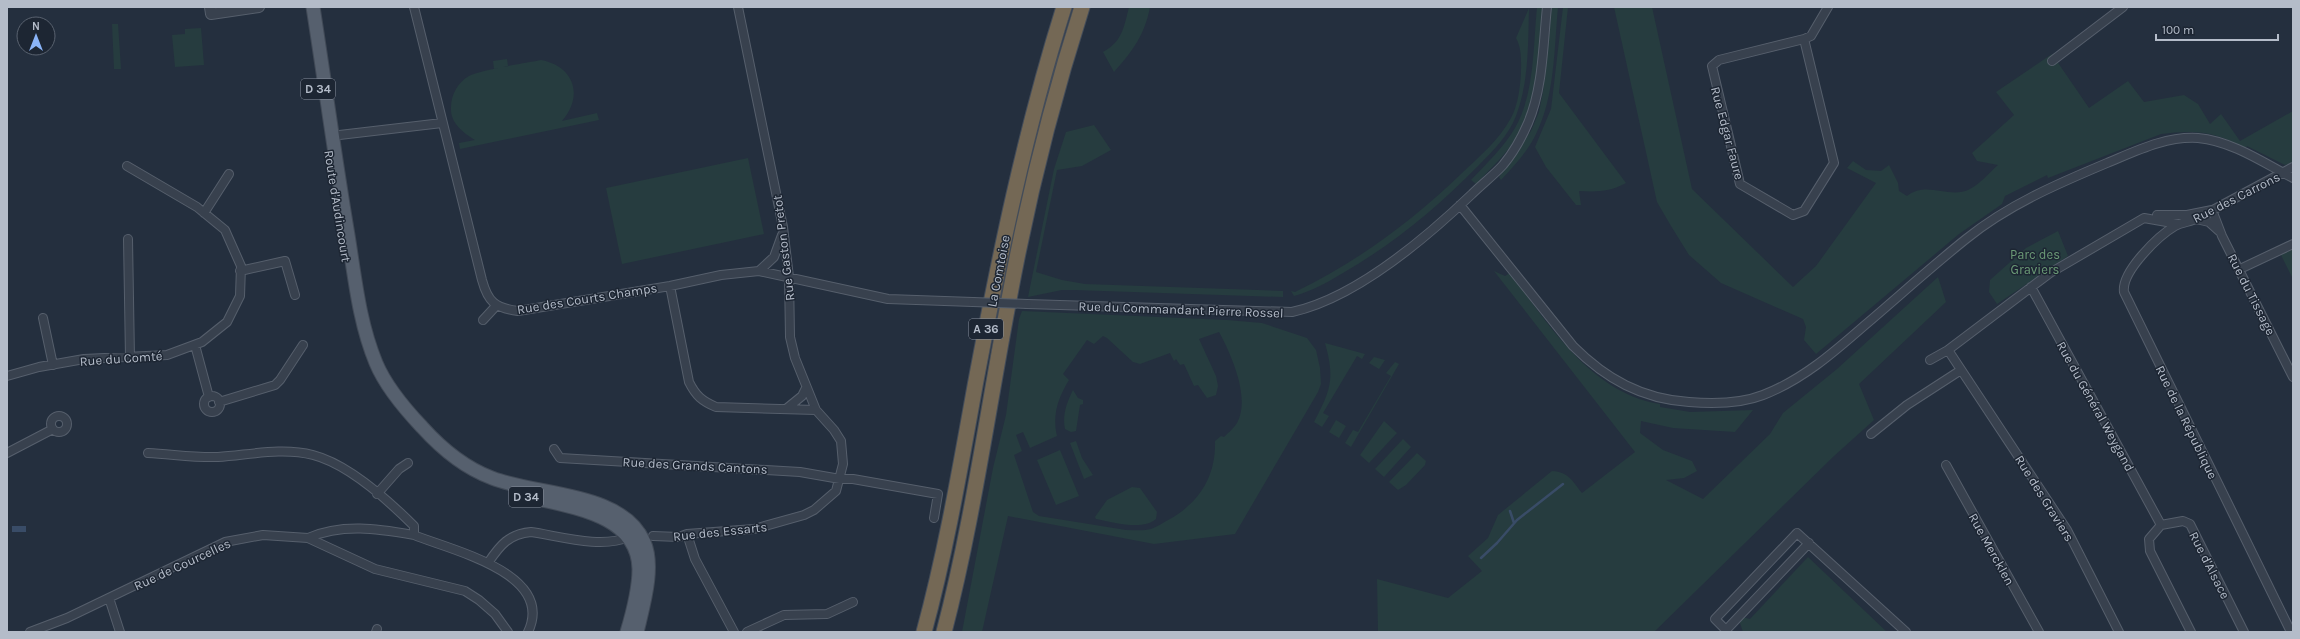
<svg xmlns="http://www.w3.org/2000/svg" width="2300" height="639" font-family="Karla,sans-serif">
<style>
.green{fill:#263c3f;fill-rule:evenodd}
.water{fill:#394c67}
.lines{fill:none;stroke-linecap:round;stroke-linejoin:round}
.stream{stroke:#394c67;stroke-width:2.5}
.minor-casing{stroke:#565f6c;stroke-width:10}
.tertiary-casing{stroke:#565f6c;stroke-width:12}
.primary-casing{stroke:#414a57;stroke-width:15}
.motorway-casing{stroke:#434c59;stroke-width:17}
.minor{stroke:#38414e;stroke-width:8}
.tertiary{stroke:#38414e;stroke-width:10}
.primary{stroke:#56606e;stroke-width:13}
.motorway{stroke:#746855;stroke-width:15}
.minor-bridge-casing{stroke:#565f6c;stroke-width:10;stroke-linecap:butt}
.minor-bridge{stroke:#38414e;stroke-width:8}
.labels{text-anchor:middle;stroke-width:3;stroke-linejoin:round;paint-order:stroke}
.shield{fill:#1d2633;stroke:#878f9c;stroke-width:1}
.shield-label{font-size:12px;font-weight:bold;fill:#b4bcc9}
.street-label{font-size:13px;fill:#b4bcc9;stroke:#1d2633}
.park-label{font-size:13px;fill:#6b9a76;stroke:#1d2633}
</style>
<rect width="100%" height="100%" fill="#242f3e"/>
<path class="green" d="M1129 7H1150C1145 34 1133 51 1114 72L1103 52C1122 42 1124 27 1129 7Z
M1537 7H1543C1539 47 1541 94 1521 130 1510 151 1492 167 1476 184L1471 180C1487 163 1504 147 1515 128 1535 93 1533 46 1537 7Z
M1552 7H1558C1554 49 1555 96 1536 134 1528 151 1514 166 1501 180L1499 177 1531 131 1539 112 1543 92Z
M1563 7H1568L1559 93 1626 183C1609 192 1597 192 1579 191L1581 205H1576L1546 167 1535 147 1551 109Z
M1614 7H1652L1692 189 1793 287 1816 266 1876 183 1847 168 1853 161 1866 170 1881 171 1889 165 1898 183 1899 191 1907 196C1928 180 1949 200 1970 189 1980 184 1989 173 1998 165L1977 161 1972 153 2014 115 1996 92 2052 54 2089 108 2128 81 2144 102 2184 95 2198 104 2210 124 2221 114 2240 141 2293 111V162L2285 165 2247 146 2245 149C2216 131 2194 130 2161 134L2048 178 2047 175 2005 196 2002 204 1959 234 1816 354 1804 340 1806 327 1803 319 1721 283 1689 255 1671 226 1657 202Z
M1529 8C1528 44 1529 82 1516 116 1509 135 1492 152 1478 166 1437 208 1393 244 1343 273 1328 282 1312 291 1294 296L1291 291 1295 292C1357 262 1411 222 1461 174 1479 157 1499 140 1511 118 1518 105 1520 88 1521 73 1521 60 1522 49 1516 38Z
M112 24H118L121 69H114Z
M201 28 204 65 175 67 172 35 185 34V29Z
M507 59 508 66 494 69 493 61Z
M541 60C574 66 584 96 562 121L597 113 599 120 460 149 459 143 475 140C462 132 450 123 451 107 451 95 458 82 469 76 479 70 527 63 541 60Z
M1094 125 1111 150 1082 166 1057 170 1036 272 1062 280 1085 284 1283 291V297L1074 290H1062L1028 297 1054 169 1066 132Z
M748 158 764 234 622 264 606 188Z
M2058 231 2068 256 1997 304 1989 292 1990 280 2026 248Z
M2293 249V279L2281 255Z
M1494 271 1505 276 1510 273C1549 325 1591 393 1660 404V407L1690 412 1753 410 1735 432 1673 428 1641 421 1640 433 1663 450 1692 461 1697 471 1684 478 1666 480 1703 499 1770 434 1783 413 1837 369 1938 277 1946 302 1859 384 1874 420 1834 456 1654 632H1378L1377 579 1448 598 1482 571 1468 556 1488 538 1498 515 1552 471C1569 472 1573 482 1582 493L1635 452Z
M1022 311 1227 320 1262 323 1307 338 1316 350 1320 368 1321 384 1318 392 1235 534 1154 544 1008 516 982 632H962L993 468 1006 415 1019 319ZM1219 332C1231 354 1251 398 1237 423 1234 428 1228 433 1224 437L1221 436 1215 441C1216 476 1200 502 1170 519 1164 522 1157 527 1151 529 1144 531 1134 530 1126 530L1039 516 1033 512 1014 455 1022 451 1016 435 1023 432 1030 448 1057 436C1052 415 1058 398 1069 380L1063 374 1087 340 1094 344 1103 336 1107 338 1133 362 1140 364 1170 353 1174 361 1176 359 1180 365 1184 364 1194 386 1198 385 1207 398 1216 395 1218 386 1216 376 1199 339Z
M1325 343 1365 354 1362 359 1357 356 1323 413 1329 416 1322 427 1314 422C1331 389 1335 379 1325 343Z
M1374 357 1385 360 1379 369 1369 363Z
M1395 362 1399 364 1351 447 1345 443 1353 430 1358 432 1391 376 1386 373Z
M1073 390 1078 398 1083 400V404L1080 405 1076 431 1071 432 1065 429C1062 415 1067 402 1073 390Z
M1336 420 1346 426 1339 438 1329 432Z
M1384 421 1397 433 1369 463 1360 455Z
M1403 439 1411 447 1384 477 1375 469Z
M1076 441 1082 458 1093 475 1084 479 1070 443Z
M1060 450 1079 496 1056 505 1037 460Z
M1417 453 1426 461 1425 465 1406 485 1398 490 1389 482Z
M1132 487 1140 488 1157 512 1156 519C1143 531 1112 522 1096 519L1095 517 1107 500Z
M1808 557 1887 632H1743L1740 623 1742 617 1750 619Z"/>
<path class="water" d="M12 526H26V532H12Z"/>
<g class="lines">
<path class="stream" d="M1510 511 1514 523
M1481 558 1497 543 1517 520 1563 484"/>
<g class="minor-casing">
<path id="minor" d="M414 7 482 280C488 302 495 308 518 311L670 286 721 275 759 271 888 299 973 302
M1804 39 1834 163 1804 211 1793 215 1740 184 1712 66 1719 60 1804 39 1811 36 1828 7
M2052 61 2123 7
M331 136 442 123
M1460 205 1573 346C1606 379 1642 399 1689 402 1713 404 1740 404 1763 395 1802 380 1833 353 1865 325 1898 297 1931 267 1966 239 2008 205 2057 184 2107 163 2136 151 2166 136 2198 138 2232 141 2264 163 2293 178
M204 213 229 174
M2157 215H2187L2212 210 2222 236 2293 377
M2196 219 2209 222 2219 231
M128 239 130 358
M2240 269 2293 244
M240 271 285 261 295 295
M759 271 774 257 782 235
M670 286 689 382C696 396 702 401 716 407L816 410
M2031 287 2161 525
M1027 304 1292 312C1356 298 1426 238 1472 194 1482 184 1494 175 1503 165 1513 153 1522 137 1528 123 1543 88 1543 45 1547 7
M43 318 53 365
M483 320 496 306
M195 345 209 397
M1930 360 1948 350
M7 376 39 367 84 359 167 355 202 342 227 322 240 296 241 266 225 230 197 207 127 166
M204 404a8 8 0 1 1 16 0a8 8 0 1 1-16 0Z
M219 402 275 385 280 380 303 345
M786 409 802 396 806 388
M51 424a8 8 0 1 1 16 0a8 8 0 1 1-16 0Z
M1871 434 1907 405 1961 370
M554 449 560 458 800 472 840 479H853L938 494 934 518
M7 453 53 429
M148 453C171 454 195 458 218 457 249 455 282 447 313 455 348 464 389 501 414 526V535C378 529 343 523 308 538
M1946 465 2039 632
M377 494 399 469 408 463
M2161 525 2183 521 2190 524 2244 632
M2161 525 2149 539 2150 551 2191 632
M687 534 695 559 734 632
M414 535C450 550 556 573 528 632
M653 536 679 537 687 534 754 529 804 515 814 510 836 491 843 464 841 441 834 430 816 410 795 358 790 337 789 277 783 227 738 7
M1809 543 1726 630 1715 619 1797 533 1906 632
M488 563C500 545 509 534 531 532 559 536 602 549 628 537
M109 598 120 632
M30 632 67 618 225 542 263 535 308 538 375 569 465 591 479 600 495 614 508 632
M376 632 377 629
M747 632 784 615 827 614 853 602
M2119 632 2067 530 1948 350 2050 273 2144 218 2178 224
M2291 632 2124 292C2121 272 2158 236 2175 226 2182 222 2191 222 2198 218 2230 201 2261 184 2293 167"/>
</g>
<g class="tertiary-casing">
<path id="tertiary" d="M210 7 211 14 259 7"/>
</g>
<g class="primary-casing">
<path id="primary" d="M313 7C325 83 335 159 348 235 355 278 359 322 376 363 386 387 404 408 422 427 441 448 465 468 492 478 537 496 622 491 644 542 655 567 643 606 637 632
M517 494C559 506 638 510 639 569 639 590 633 612 627 632"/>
</g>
<g class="motorway-casing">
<path id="motorway" d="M924 632C946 551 960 469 975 386 999 258 1025 131 1064 7
M944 632C973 521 988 407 1010 294 1028 197 1052 101 1082 7"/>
</g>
<use href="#minor" class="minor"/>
<use href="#tertiary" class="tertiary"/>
<use href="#primary" class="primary"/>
<use href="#motorway" class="motorway"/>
<g class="minor-bridge-casing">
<path id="minor-bridge" d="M973 302 1027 304"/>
</g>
<use href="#minor-bridge" class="minor-bridge"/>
</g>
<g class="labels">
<g class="shield">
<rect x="301" y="79" width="34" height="20" rx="3"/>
<rect x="969" y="319" width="34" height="20" rx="3"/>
<rect x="509" y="487" width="34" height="20" rx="3"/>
</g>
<g class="shield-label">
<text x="318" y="93">D 34</text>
<text x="986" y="333">A 36</text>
<text x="526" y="501">D 34</text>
</g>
<g class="street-label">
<text transform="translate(1728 133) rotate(75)" y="5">Rue Edgar Faure</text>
<text transform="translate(2236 197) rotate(-27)" y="5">Rue des Carrons</text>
<text transform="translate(338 206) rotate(81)" y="5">Route d'Audincourt</text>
<text transform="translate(783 248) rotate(-97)" y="5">Rue Gaston Pretot</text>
<text transform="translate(998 271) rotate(-79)" y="5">La Comtoise</text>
<text transform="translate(2252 294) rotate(63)" y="5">Rue du Tissage</text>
<text transform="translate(587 298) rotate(-9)" y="5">Rue des Courts Champs</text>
<text transform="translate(1181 309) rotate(2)" y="5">Rue du Commandant Pierre Rossel</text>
<text transform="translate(121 358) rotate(-4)" y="5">Rue du Comté</text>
<text transform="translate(2096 406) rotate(61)" y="5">Rue du Général Weygand</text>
<text transform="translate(2187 422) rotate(64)" y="5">Rue de la République</text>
<text transform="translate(695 465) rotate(3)" y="5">Rue des Grands Cantons</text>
<text transform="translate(2045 498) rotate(58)" y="5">Rue des Graviers</text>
<text transform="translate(720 531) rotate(-6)" y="5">Rue des Essarts</text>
<text transform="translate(1992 549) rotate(61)" y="5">Rue Mercklen</text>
<text transform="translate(182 564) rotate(-25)" y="5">Rue de Courcelles</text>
<text transform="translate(2210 565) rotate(63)" y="5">Rue d'Alsace</text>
</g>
<g class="park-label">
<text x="2035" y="259">Parc des<tspan x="2035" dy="15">Graviers</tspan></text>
</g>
</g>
<rect width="2300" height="639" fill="none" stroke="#b4bcc9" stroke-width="16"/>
<g transform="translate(36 36)"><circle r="19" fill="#1d2633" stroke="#59626f"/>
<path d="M0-3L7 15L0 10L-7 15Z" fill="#8ab4f8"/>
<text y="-6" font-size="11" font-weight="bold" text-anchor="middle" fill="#b4bcc9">N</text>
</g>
<path d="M2156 34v6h122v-6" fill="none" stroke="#b4bcc9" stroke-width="2"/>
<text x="2162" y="34" font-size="12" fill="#b4bcc9" stroke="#1d2633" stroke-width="3" paint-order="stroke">100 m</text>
</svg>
